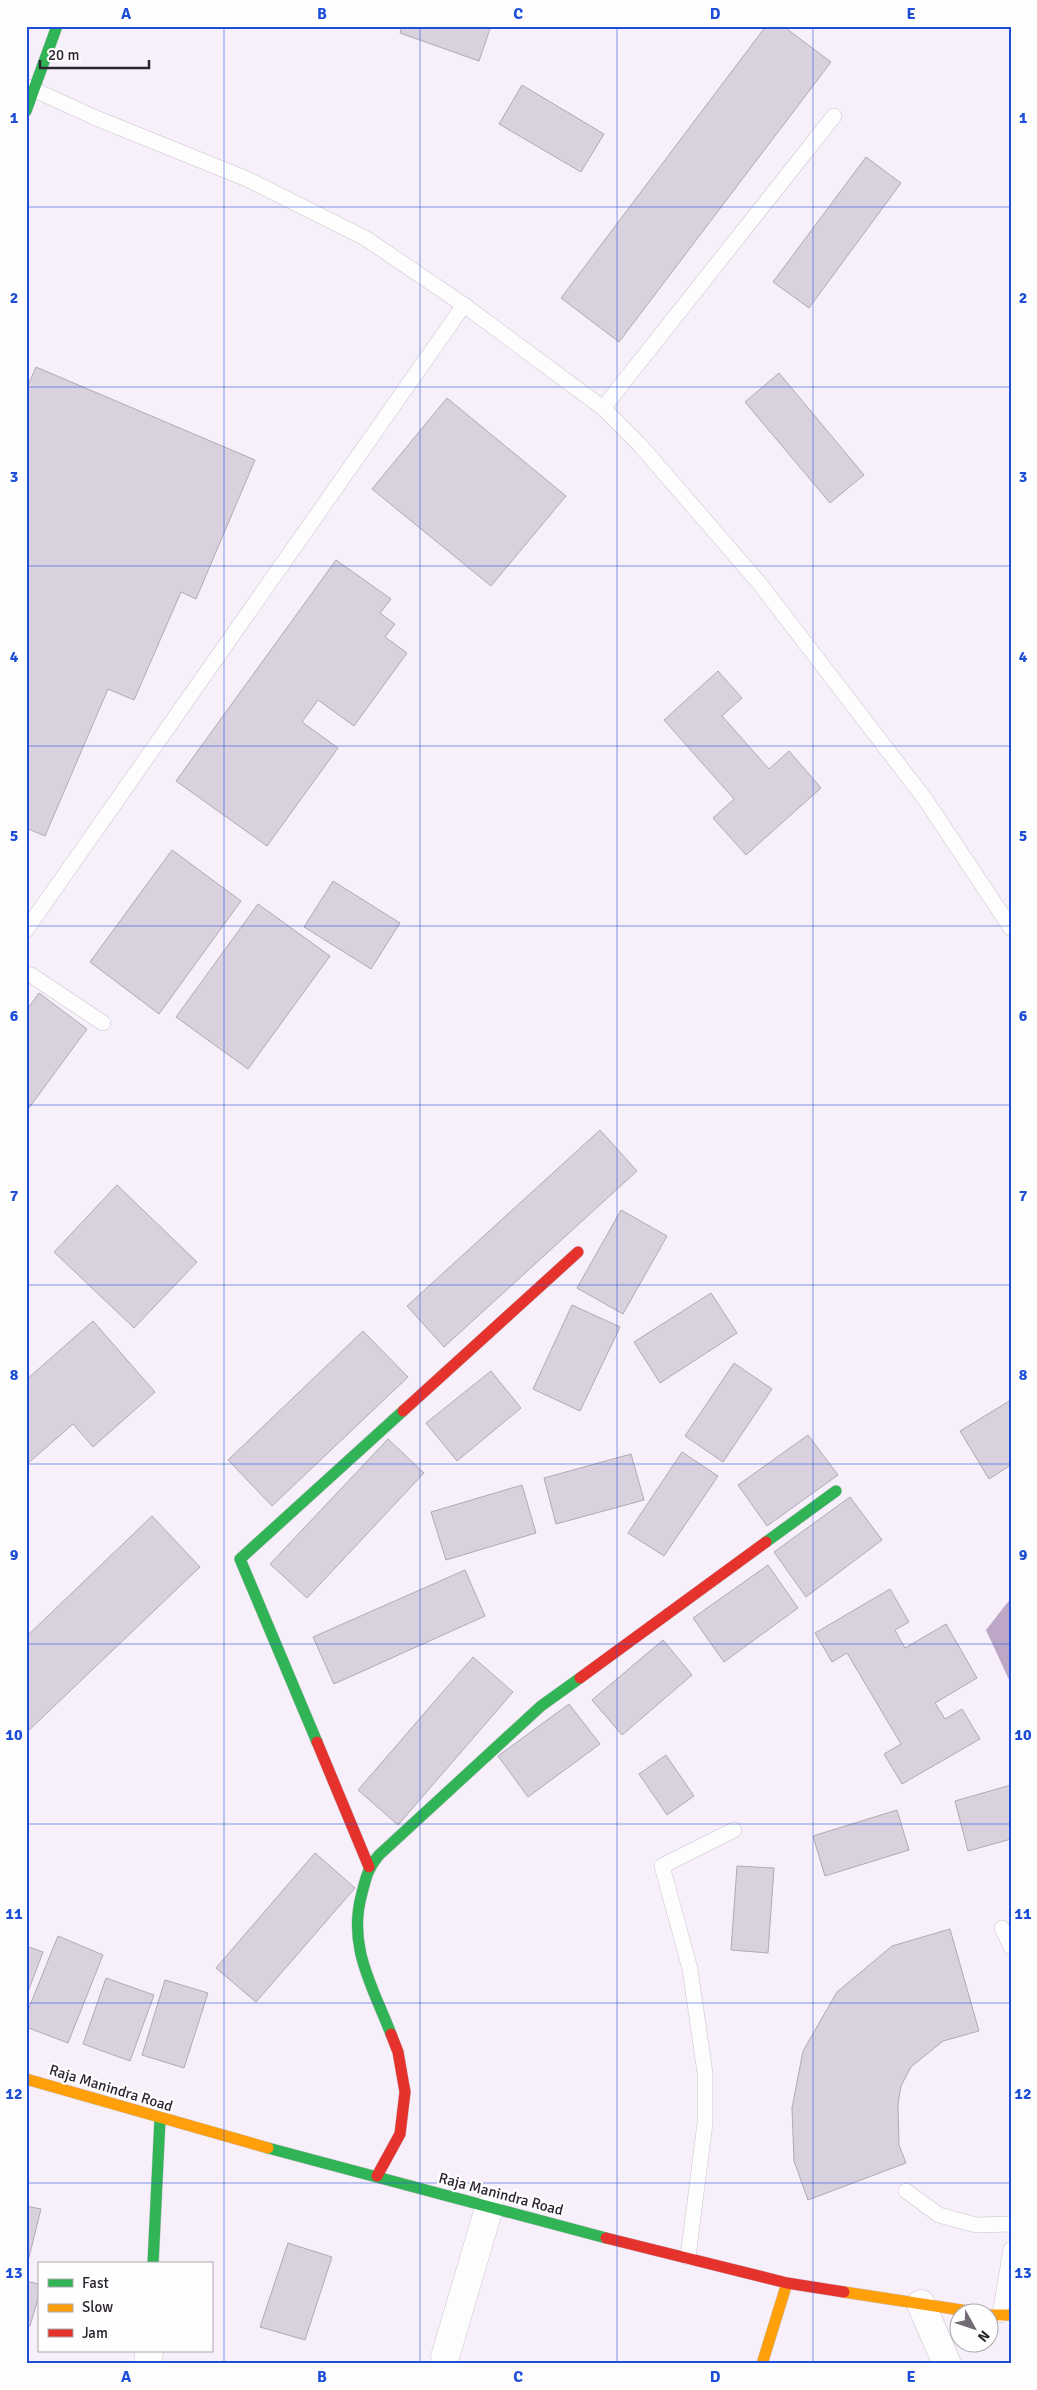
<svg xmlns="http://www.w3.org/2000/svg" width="1037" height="2390" font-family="Signika,sans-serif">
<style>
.water{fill:#bca7c6}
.building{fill:#d9d1dd;stroke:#b1aab4}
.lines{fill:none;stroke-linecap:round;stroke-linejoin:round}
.lane-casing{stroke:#cac3cd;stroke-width:16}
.street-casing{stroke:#cac3cd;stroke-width:29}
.fast-casing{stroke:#cac3cd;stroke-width:12}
.slow-casing{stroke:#cac3cd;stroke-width:12}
.jam-casing{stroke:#cac3cd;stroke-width:12}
.lane{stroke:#fefdfe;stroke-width:15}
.street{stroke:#fefdfe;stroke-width:28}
.fast{stroke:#30b455;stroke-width:11}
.slow{stroke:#ff9f0a;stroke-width:11}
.jam{stroke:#e5322d;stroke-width:11}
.grid{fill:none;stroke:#1d4ed8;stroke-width:1;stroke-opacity:0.55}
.labels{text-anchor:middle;stroke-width:4.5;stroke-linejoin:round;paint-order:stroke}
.street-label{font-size:15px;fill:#2c2530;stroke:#fefefe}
.neatline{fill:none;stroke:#1d4ed8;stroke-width:2}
.grid-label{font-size:16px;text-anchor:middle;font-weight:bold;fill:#1d4ed8}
</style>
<rect width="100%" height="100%" fill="#f7effa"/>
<path class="water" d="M1011 1598V1684L986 1630Z"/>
<path class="building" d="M402 26H491L479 61 400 33Z
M766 26H783L831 62 619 342 561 298Z
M522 85 604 134 581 172 499 124Z
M866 157 901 183 809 308 773 282Z
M36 367 255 460 196 599 181 592 134 700 108 689 45 836 26 828V390Z
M779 373 864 475 830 503 745 402Z
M447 398 566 496 491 586 372 489Z
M336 560 391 599 380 613 395 624 385 637 407 653 354 726 318 700 302 722 338 748 267 846 176 781Z
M718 671 742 698 722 716 769 769 789 751 821 788 746 855 713 818 734 799 664 720Z
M172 850 241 901 159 1014 90 962Z
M333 881 400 923 371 969 304 927Z
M258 904 330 956 248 1069 176 1017Z
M39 993 87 1029 26 1112V1011Z
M600 1130 637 1171 444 1347 407 1306Z
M117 1185 197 1262 134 1328 54 1252Z
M621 1210 667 1236 623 1314 577 1288Z
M711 1293 737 1333 660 1383 634 1342Z
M572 1305 620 1327 580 1411 533 1389Z
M93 1321 155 1392 93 1447 73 1424 26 1465V1380Z
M363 1331 408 1377 272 1506 228 1460Z
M734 1363 772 1389 723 1462 685 1436Z
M491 1371 521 1408 457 1461 426 1423Z
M1011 1400V1465L989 1479 960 1431Z
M808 1435 838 1475 767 1526 738 1485Z
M388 1439 424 1473 307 1598 270 1564Z
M682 1452 718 1476 664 1556 628 1533Z
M631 1454 644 1500 556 1524 544 1478Z
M522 1485 536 1533 446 1560 431 1512Z
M850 1497 882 1540 806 1597 774 1552Z
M152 1516 200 1567 26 1733V1637Z
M768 1565 798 1608 724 1662 693 1618Z
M465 1570 485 1616 334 1684 313 1637Z
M890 1589 909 1622 895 1630 905 1648 946 1624 977 1678 935 1703 945 1719 962 1709 980 1739 902 1784 884 1754 901 1744 847 1653 832 1662 815 1633Z
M663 1640 692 1675 622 1735 592 1700Z
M473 1657 513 1692 398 1825 358 1790Z
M569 1704 600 1744 528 1797 498 1756Z
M666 1755 694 1796 667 1815 639 1774Z
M1011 1785V1839L968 1851 955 1801Z
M897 1810 909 1850 825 1876 813 1836Z
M315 1853 355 1888 256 2002 216 1968Z
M737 1866 774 1868 768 1953 731 1950Z
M950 1929 979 2031 943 2041 911 2067 901 2086 898 2104 899 2145 906 2163 808 2200 794 2161 792 2108 803 2051 837 1992 892 1946Z
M58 1936 103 1955 68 2043 26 2027V2015Z
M26 1946 43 1952 26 1997Z
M106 1978 154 1995 130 2061 83 2044Z
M165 1980 208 1993 184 2068 142 2055Z
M26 2206 41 2209 26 2269Z
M288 2243 332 2257 305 2340 260 2327Z
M26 2281 39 2284V2295L30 2326 26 2325Z"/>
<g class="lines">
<g class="lane-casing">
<path id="lane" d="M28 87 96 118 247 179 365 238 464 305 603 408 640 445 760 584 925 799 1011 928
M603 408 834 116
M26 930 464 305
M26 974 31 975 103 1023
M1002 1928 1011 1947
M906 2191 939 2215 976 2225 1011 2224
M688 2257 705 2123V2073L690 1969 662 1866 734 1830
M1000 2315 1011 2249"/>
</g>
<g class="street-casing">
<path id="street" d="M921 2304 947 2364
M445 2357 489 2208
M148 2364 149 2351"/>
</g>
<g class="fast-casing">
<path id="fast" d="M26 111 57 26
M766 1542 836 1491
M317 1742 240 1559 403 1411
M391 2034C372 1985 347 1946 362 1893 366 1877 368 1868 379 1855L541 1706 580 1678
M268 2148 606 2238
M153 2264 160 2119"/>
</g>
<g class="slow-casing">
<path id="slow" d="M26 2079 268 2148
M844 2292 974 2312
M990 2315H1011
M762 2364 787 2283"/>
</g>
<g class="jam-casing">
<path id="jam" d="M403 1411 578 1252
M580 1678 766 1542
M317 1742 369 1867
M377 2176 400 2134 405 2092 398 2052 391 2034
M606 2238 787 2283 844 2292"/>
</g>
<use href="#lane" class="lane"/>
<use href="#street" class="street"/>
<use href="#fast" class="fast"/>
<use href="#slow" class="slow"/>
<use href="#jam" class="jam"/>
</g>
<path class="grid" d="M224 26V2364M420 26V2364M617 26V2364M813 26V2364M26 207H1011M26 387H1011M26 566H1011M26 746H1011M26 926H1011M26 1105H1011M26 1285H1011M26 1464H1011M26 1644H1011M26 1824H1011M26 2003H1011M26 2183H1011"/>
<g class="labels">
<g class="street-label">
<text transform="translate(111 2088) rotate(17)" y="5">Raja Manindra Road</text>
<text transform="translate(501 2194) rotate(15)" y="5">Raja Manindra Road</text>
</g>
</g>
<rect width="1037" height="2390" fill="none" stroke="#fefefe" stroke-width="55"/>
<rect x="38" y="2262" width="175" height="90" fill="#fefefe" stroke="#aaa7ac"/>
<rect x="48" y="2279" width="25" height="8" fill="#30b455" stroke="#aaa7ac"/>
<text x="82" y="2288" font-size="15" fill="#2c2530">Fast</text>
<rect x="48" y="2304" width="25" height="8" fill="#ff9f0a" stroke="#aaa7ac"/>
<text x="82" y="2312" font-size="15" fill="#2c2530">Slow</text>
<rect x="48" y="2329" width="25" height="8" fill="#e5322d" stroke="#aaa7ac"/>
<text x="82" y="2338" font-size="15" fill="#2c2530">Jam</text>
<g transform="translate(974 2328) rotate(130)"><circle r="24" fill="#fefefe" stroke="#aaa7ac"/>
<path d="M0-4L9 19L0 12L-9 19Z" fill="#736c77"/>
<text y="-8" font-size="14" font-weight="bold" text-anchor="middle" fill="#2c2530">N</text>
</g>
<path d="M40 60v8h109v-8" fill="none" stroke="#2c2530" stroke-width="2.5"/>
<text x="48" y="60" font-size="15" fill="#2c2530" stroke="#fefefe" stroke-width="4" paint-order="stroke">20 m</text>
<rect x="28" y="28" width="982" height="2334" class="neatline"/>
<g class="grid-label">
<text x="126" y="19">A</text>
<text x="322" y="19">B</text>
<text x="518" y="19">C</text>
<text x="715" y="19">D</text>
<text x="911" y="19">E</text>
<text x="14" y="123">1</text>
<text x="1023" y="123">1</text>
<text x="14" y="303">2</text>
<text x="1023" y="303">2</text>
<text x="14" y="482">3</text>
<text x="1023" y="482">3</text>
<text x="14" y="662">4</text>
<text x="1023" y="662">4</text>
<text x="14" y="841">5</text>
<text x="1023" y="841">5</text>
<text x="14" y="1021">6</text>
<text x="1023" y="1021">6</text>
<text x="14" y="1201">7</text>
<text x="1023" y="1201">7</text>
<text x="14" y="1380">8</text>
<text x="1023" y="1380">8</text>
<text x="14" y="1560">9</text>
<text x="1023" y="1560">9</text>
<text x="14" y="1740">10</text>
<text x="1023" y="1740">10</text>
<text x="14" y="1919">11</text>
<text x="1023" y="1919">11</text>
<text x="14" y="2099">12</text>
<text x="1023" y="2099">12</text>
<text x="14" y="2278">13</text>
<text x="1023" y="2278">13</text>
<text x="126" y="2382">A</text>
<text x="322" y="2382">B</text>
<text x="518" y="2382">C</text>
<text x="715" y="2382">D</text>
<text x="911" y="2382">E</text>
</g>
</svg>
